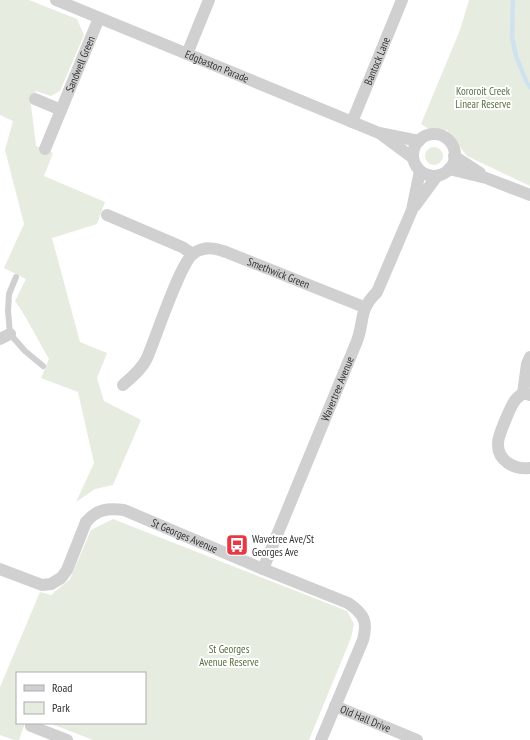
<svg xmlns="http://www.w3.org/2000/svg" width="530" height="740" font-family="'PT Sans Narrow',sans-serif">
<style>
.green{fill:#e6ecdf}
.lines{fill:none;stroke-linecap:round;stroke-linejoin:round}
.stream{stroke:#cfe2ee;stroke-width:4.5}
.lane{stroke:#d0d0d0;stroke-width:6}
.street{stroke:#d0d0d0;stroke-width:12}
.labels{text-anchor:middle;stroke-width:4;stroke-linejoin:round;paint-order:stroke}
.street-label{font-size:11px;fill:#333;stroke:#fff}
.park-label{font-size:11px;fill:#56703f;stroke:#fff}
.poi-label{font-size:11px;fill:#333;stroke:#fff;text-anchor:start}
</style>
<rect width="100%" height="100%" fill="#fff"/>
<path class="green" d="M0 0H29L77 19 84 35 60 91 51 96 36 91 31 105 36 146 53 153 44 176 105 202 97 224 52 238 80 342 107 353 97 378 104 401 141 420 113 485 95 489 76 502 94 463 78 392 41 378 49 359C37 339 28 319 15 301L26 279 4 268 24 224 5 150 13 121 0 115Z
M469 0H530V186L467 156 447 130 429 129 421 124 460 30Z
M425 156a9 9 0 1 1 18 0a9 9 0 1 1-18 0Z
M113 519 347 611 354 624 351 638 309 740H93L49 723H145V673H17V723H25L19 740H14L0 735V687L40 592 51 595 70 579 91 530Z"/>
<g class="lines">
<path class="stream" d="M513 0 512 37 516 56 527 83 530 87"/>
<path class="lane" d="M16 277 9 294 8 311 10 334 25 351 43 366"/>
<g class="street">
<path id="s1" d="M56 0 379 133 419 141"/>
<path d="M187 54 209 0"/>
<path d="M35 99 61 110"/>
<path id="s2" d="M352 122 402 0"/>
<circle cx="434" cy="155" r="21"/>
<path d="M382 135 413 158"/>
<path id="s3" d="M45 149 99 18"/>
<path d="M454 156 480 173"/>
<path d="M449 169 486 178 530 195"/>
<path d="M415 206 437 176"/>
<path d="M107 215 182 247 193 254"/>
<path d="M0 339 10 334"/>
<path id="s4" d="M123 385C131 378 142 369 147 358 156 338 180 262 194 253 205 246 215 248 226 252L364 307"/>
<path d="M523 393 527 364 530 357"/>
<path d="M530 395 523 393C520 396 516 398 514 402 510 408 498 436 498 443 497 461 515 470 530 468"/>
<path id="s5" d="M0 569 42 585 51 584 61 578 67 570 86 522C97 509 108 508 124 510L263 569 348 603C364 614 368 621 363 640L321 740"/>
<path id="s6" d="M263 569 357 341C365 319 358 311 377 292L412 210 420 171"/>
<path id="s7" d="M335 706 417 740"/>
<path d="M31 726 67 740"/>
</g>
</g>
<defs>
<g id="bus-square" transform="scale(1.15)"><rect x="-9" y="-9" width="18" height="18" rx="4" fill="#e63946" stroke="#fff"/><path d="M-5-6H5V4H4V6H2V4H-2V6H-4V4H-5ZM-3.5-4V0h7V-4ZM-3.5 1.2v1.5H-2V1.2ZM2 1.2v1.5H3.5V1.2Z" fill="#fff"/></g>
</defs>
<g fill-rule="evenodd">
<use href="#bus-square" x="237" y="545"/>
</g>
<g class="labels">
<g class="street-label">
<text dy="4" stroke="none"><textPath href="#s2" startOffset="66">Bantock Lane</textPath></text>
<text dy="4" stroke="none"><textPath href="#s3" startOffset="92">Sandwell Green</textPath></text>
<text dy="4" stroke="none"><textPath href="#s1" startOffset="174">Edgbaston Parade</textPath></text>
<text dy="4" stroke="none"><textPath href="#s4" startOffset="242">Smethwick Green</textPath></text>
<text dy="4" stroke="none"><textPath href="#s6" startOffset="195">Wavertree Avenue</textPath></text>
<text dy="4" stroke="none"><textPath href="#s5" startOffset="235">St Georges Avenue</textPath></text>
<text dy="4" stroke="none"><textPath href="#s7" startOffset="33">Old Hall Drive</textPath></text>
</g>
<g class="park-label">
<text x="483" y="95">Kororoit Creek<tspan x="483" dy="13">Linear Reserve</tspan></text>
<text x="229" y="653">St Georges<tspan x="229" dy="13">Avenue Reserve</tspan></text>
</g>
<g class="poi-label">
<text x="252" y="543">Wavetree Ave/St<tspan x="252" dy="13">Georges Ave</tspan></text>
</g>
</g>
<rect x="16" y="672" width="130" height="52" fill="#ffffff" stroke="#adadad"/>
<rect x="24" y="685" width="20" height="6" fill="#d0d0d0" stroke="#adadad"/>
<text x="52" y="692" font-size="12" fill="#333333">Road</text>
<rect x="24" y="702" width="20" height="12" fill="#e6ecdf" stroke="#adadad"/>
<text x="52" y="712" font-size="12" fill="#333333">Park</text>
</svg>
